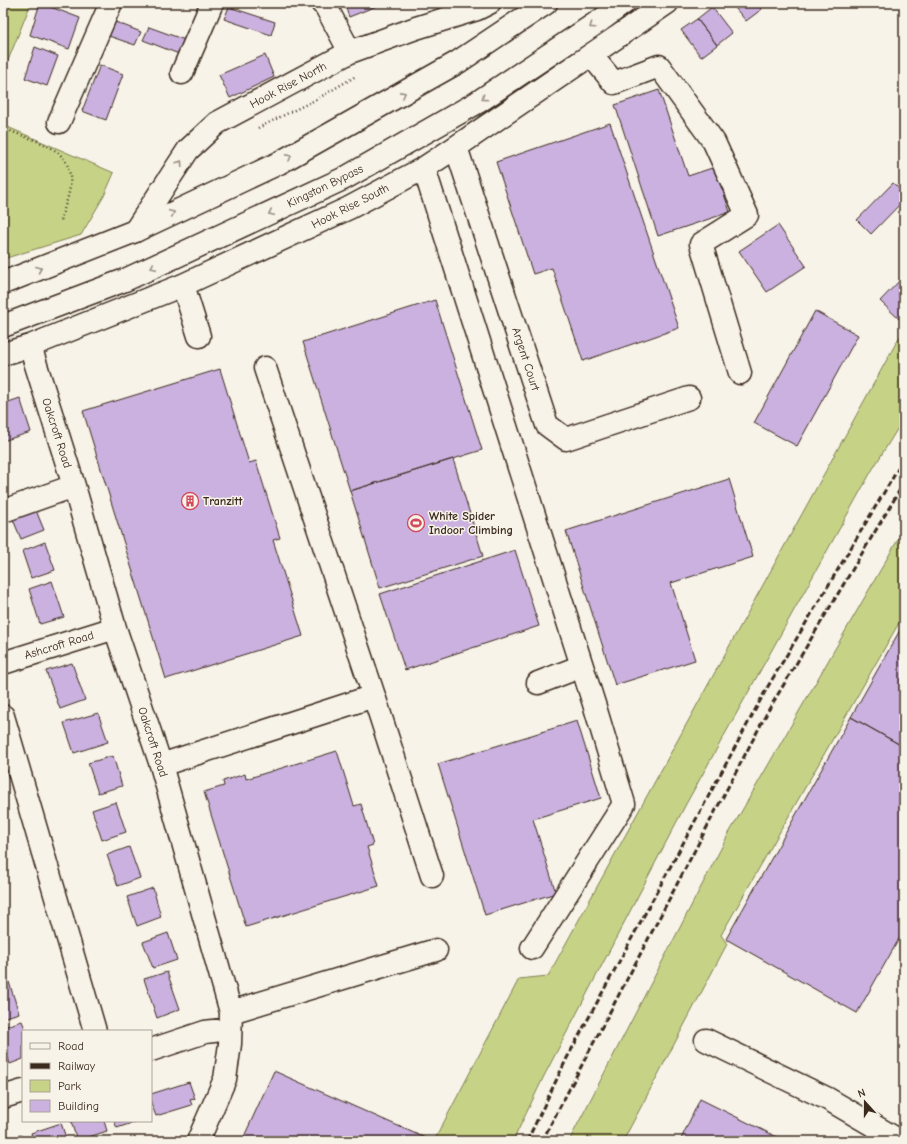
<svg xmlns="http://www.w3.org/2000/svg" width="907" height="1144" font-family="'Comic Neue',sans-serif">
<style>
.green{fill:#c6d387;stroke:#807e52}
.building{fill:#cbb1df;stroke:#3b2a1e}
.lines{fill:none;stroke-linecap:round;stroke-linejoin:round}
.minor-casing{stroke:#3b2a1e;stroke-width:25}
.highway-casing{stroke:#3b2a1e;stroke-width:25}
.path{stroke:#3b2a1e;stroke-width:2.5;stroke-dasharray:1 3;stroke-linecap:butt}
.minor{stroke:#f7f3e8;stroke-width:22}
.highway{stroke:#f7f3e8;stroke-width:22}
.rail{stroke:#3b2a1e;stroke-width:3;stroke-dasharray:6 3;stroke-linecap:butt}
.oneway{stroke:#998e83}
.labels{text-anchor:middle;stroke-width:3;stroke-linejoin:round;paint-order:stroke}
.street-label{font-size:12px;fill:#3b2a1e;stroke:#f7f3e8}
.poi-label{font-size:12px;font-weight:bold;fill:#3b2a1e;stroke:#f7f3e8;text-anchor:start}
</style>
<rect width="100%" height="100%" fill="#f7f3e8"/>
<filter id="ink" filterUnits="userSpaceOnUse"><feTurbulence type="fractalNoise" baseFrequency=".025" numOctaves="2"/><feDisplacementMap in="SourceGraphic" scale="8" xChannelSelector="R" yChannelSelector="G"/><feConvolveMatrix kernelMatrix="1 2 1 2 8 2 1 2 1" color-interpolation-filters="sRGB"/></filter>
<g filter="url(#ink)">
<path class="green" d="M3 3H31L3 73Z
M3 125 114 173 104 196 81 235 3 259Z
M904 331V418L871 472 686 804 544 1076 513 1141H434L519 979 548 976 896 343Z
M904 529V614L721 935 727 944 623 1141H569L728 835Z"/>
<path class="building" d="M40 3 80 18 69 49 30 35Z
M344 3H384L349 17Z
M731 3H757L762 9 746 21Z
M229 7 275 22 271 35 224 19Z
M712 7 732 33 717 45 697 19Z
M105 18 141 32 135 45 100 33Z
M697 19 717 45 701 57 681 30Z
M149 27 185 40 179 54 143 40Z
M35 47 58 56 47 86 25 78Z
M265 55 274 77 230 98 219 75Z
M100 65 123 74 106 120 82 111Z
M659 90 688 176 715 167 730 212 658 236 615 105Z
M610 123 679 328 583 361 552 268 533 274 496 162Z
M893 183 904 193V200L871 234 857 220Z
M778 225 806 266 767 292 739 251Z
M904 276V313L899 319 880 301Z
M435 300 482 450 350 491 303 342Z
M815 311 858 335 797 446 754 423Z
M220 369 249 463 256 461 280 538 273 540 303 636 166 679 83 411Z
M20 398 31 432 3 441V404Z
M453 459 483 556 380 588 350 491Z
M729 479 753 557 671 583 695 660 615 685 566 531Z
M33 503 44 530 21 539 10 512Z
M45 542 55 570 31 578 22 551Z
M515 550 539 626 405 670 380 594Z
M52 581 64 617 40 624 29 589Z
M904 623V747L851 717Z
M72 663 85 700 60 709 46 671Z
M98 713 108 742 74 753 64 723Z
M851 717 904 747V930L857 1013 726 939Z
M577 721 601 798 533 819 556 893 485 915 438 764Z
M337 751 354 806 361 804 373 845 367 847 379 886 246 927 204 792 224 786 223 781 245 774 246 779Z
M113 756 122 786 98 793 88 763Z
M116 802 126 832 102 840 92 810Z
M129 847 140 878 118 886 107 855Z
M153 888 161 917 137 926 127 897Z
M168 933 177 960 153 968 143 942Z
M167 972 180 1009 157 1018 144 979Z
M8 979 19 1013 3 1018V980Z
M22 1021 26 1031H23V1059L10 1064 3 1044V1027Z
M274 1071 432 1141H242Z
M189 1082 195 1099 190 1100 192 1105 156 1116 151 1103V1094Z
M700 1099 785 1141H680Z
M71 1121H104L107 1131 77 1141Z
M114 1121H138L117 1128Z
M61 1123 67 1141H33L31 1133Z
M21 1135 23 1141H3Z"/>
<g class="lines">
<g class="minor-casing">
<path id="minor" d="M322 3 325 5 350 52
M591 55 614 83 659 66 714 142 747 215 701 244 740 373
M182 73 212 3
M59 122 111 3
M456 147 547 425 566 439 689 398
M424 168 595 707 624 804 532 948
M135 231 188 150 217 123 350 52 416 28 477 9 489 3
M183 285 199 336
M30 346 74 486 115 628 161 765 231 1012 230 1044 225 1079 198 1141
M3 354 30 346 183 285 349 208 424 168 456 147 667 3
M265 368 374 696 432 876
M3 511 74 486
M3 663 115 628
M538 683 582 666
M3 716 95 1031
M161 765 374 696
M231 1012 436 950
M706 1040 828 1099 900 1141
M151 1050 205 1032 230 1029
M3 1097 23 1091"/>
</g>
<g class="highway-casing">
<path id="highway" d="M3 283 135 231 279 163 458 62 546 3
M3 326 125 280 345 178 478 102 601 20 624 3"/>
</g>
<path class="path" d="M3 128C13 132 23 136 32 139 50 146 68 154 70 176 72 190 65 205 61 218L62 223
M258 128 317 99 356 76"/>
<use href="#minor" class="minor"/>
<use href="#highway" class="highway"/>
<path class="rail" d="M527 1141 567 1058 767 688 904 459
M542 1141 768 711 904 483"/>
</g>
<defs><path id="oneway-chevron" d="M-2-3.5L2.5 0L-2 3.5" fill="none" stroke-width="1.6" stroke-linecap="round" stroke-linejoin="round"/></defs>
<g class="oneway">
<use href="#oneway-chevron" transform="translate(592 26) rotate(146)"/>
<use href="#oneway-chevron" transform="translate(403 94) rotate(-29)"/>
<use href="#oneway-chevron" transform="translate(484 98) rotate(146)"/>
<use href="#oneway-chevron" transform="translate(289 157) rotate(-29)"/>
<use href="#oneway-chevron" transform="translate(180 163) rotate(-56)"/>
<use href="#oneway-chevron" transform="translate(172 213) rotate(-25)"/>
<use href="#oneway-chevron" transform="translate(271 213) rotate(155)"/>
<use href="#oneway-chevron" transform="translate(153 267) rotate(155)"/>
<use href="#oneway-chevron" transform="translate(39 269) rotate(-22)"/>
</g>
</g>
<defs>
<g id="building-ring" transform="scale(0.9)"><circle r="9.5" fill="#f7f3e8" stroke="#d1495b" stroke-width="1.5"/><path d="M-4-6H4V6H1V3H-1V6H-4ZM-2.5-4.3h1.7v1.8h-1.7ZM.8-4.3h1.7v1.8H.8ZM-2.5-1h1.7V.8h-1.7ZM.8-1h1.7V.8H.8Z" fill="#d1495b"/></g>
<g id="stadium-ring" transform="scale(0.9)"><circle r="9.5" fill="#f7f3e8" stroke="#d1495b" stroke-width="1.5"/><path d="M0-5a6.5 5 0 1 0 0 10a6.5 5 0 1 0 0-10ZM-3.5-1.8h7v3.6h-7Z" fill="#d1495b"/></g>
</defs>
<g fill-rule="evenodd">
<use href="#building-ring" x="190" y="501"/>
<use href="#stadium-ring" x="416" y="523"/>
</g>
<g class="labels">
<g class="street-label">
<text transform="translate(288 85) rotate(-28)" y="4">Hook Rise North</text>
<text transform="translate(325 186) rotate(-26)" y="4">Kingston Bypass</text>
<text transform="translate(350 206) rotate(-27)" y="4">Hook Rise South</text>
<text transform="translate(526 359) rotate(72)" y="4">Argent Court</text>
<text transform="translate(57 433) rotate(72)" y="4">Oakcroft Road</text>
<text transform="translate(59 645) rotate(-17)" y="4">Ashcroft Road</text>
<text transform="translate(153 742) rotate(72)" y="4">Oakcroft Road</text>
</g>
<g class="poi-label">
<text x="203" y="505">Tranzitt</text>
<text x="429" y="520">White Spider<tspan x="429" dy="14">Indoor Climbing</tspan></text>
</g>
</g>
<rect width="907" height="1144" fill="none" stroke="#f7f3e8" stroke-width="16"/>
<rect x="8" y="8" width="891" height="1128" fill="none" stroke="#3b2a1e" stroke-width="1.5" filter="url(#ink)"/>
<rect x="22" y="1030" width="130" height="92" fill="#f7f3e8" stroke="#aca397"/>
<rect x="30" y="1043" width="20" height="6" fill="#f7f3e8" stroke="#aca397"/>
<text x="58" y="1050" font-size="12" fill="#3b2a1e">Road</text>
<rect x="30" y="1063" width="20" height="6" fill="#3b2a1e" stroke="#aca397"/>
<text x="58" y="1070" font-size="12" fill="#3b2a1e">Railway</text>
<rect x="30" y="1080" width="20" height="12" fill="#c6d387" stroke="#aca397"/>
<text x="58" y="1090" font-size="12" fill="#3b2a1e">Park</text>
<rect x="30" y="1100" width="20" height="12" fill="#cbb1df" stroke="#aca397"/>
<text x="58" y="1110" font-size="12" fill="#3b2a1e">Building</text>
<g transform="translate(865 1102) rotate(339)" stroke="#f7f3e8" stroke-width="3" paint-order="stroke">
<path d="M0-3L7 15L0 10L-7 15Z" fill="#3b2a1e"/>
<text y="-6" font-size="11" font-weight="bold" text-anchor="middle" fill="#3b2a1e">N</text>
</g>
</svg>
